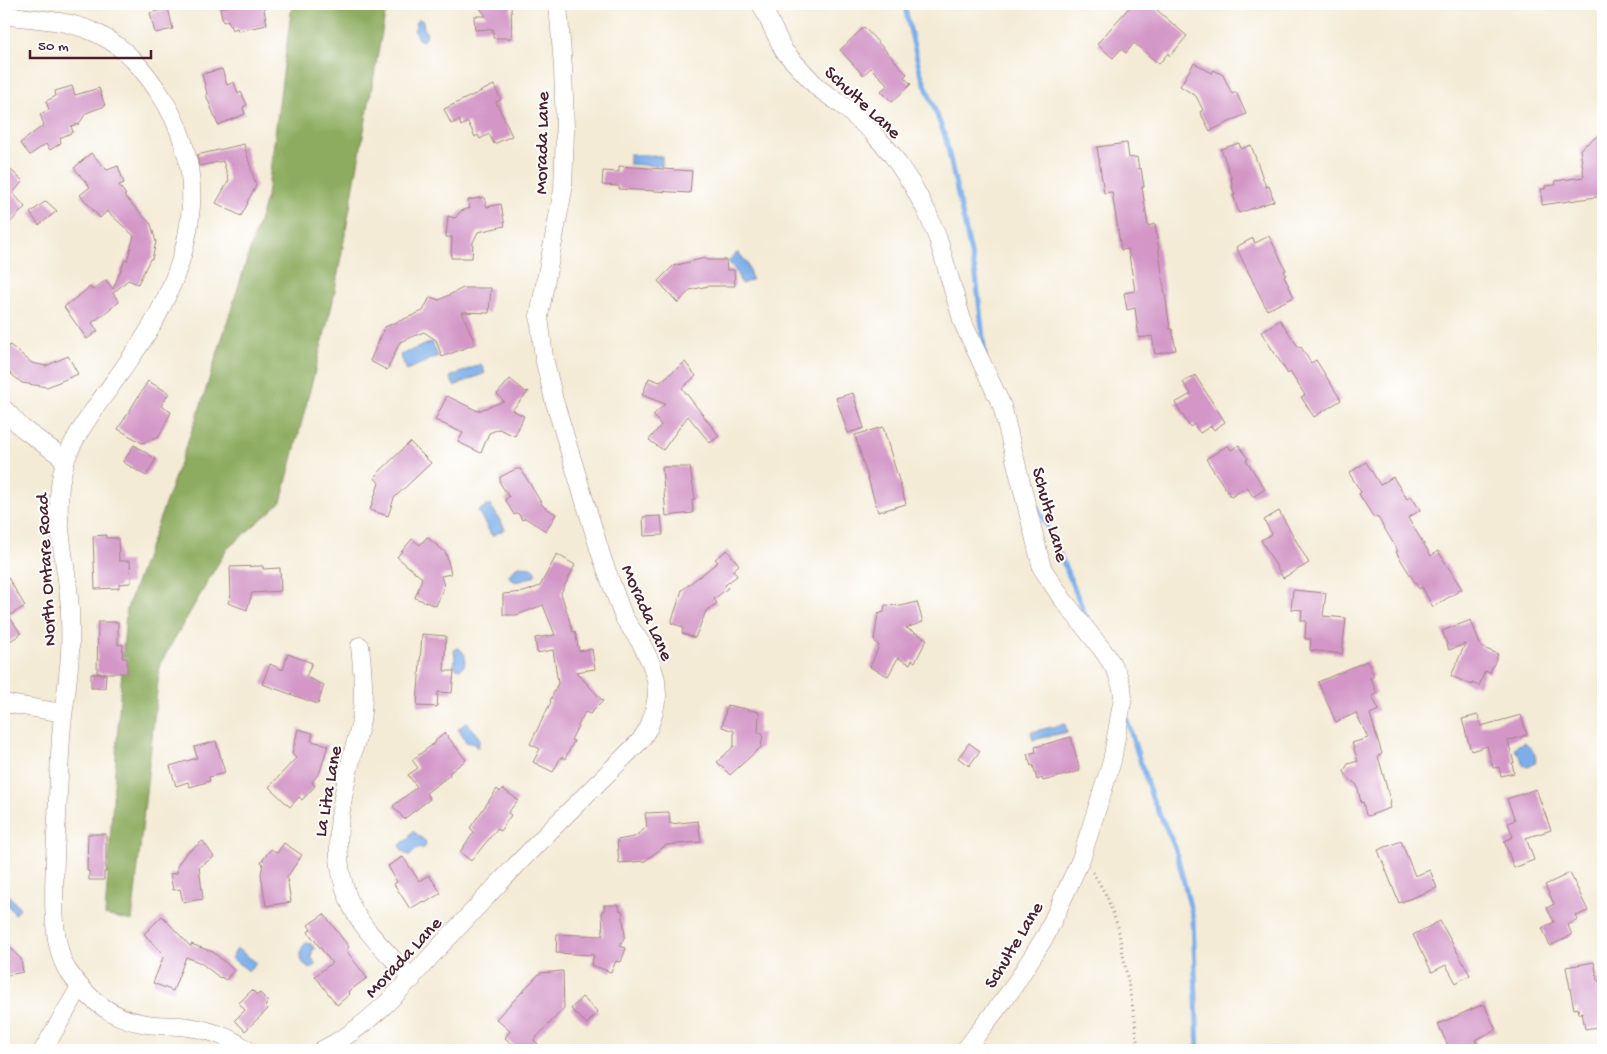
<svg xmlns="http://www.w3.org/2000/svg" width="1607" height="1054" font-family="'Gochi Hand',sans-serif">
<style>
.forest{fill:#8dac5f;stroke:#6c6645}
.water{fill:#7cafe9;stroke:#63678a}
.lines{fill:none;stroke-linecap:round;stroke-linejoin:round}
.stream{stroke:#7cafe9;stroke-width:5}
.building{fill:#d396c7}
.street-casing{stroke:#9f8580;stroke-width:19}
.path{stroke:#9f8580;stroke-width:3;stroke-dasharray:1 4;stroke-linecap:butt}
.street{stroke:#fff;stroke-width:18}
.labels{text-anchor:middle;stroke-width:4;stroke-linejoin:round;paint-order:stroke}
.street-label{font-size:19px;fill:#4a1f2b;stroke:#fff}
</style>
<rect width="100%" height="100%" fill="#fff"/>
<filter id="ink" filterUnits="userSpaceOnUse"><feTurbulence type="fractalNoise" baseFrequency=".02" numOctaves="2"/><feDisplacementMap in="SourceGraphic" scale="10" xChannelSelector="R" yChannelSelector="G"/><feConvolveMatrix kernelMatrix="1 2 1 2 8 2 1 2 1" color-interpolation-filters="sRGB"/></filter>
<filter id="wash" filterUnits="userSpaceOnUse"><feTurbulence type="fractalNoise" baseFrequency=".0096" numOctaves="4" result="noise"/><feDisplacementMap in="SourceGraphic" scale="20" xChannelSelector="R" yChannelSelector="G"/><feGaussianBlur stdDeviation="1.12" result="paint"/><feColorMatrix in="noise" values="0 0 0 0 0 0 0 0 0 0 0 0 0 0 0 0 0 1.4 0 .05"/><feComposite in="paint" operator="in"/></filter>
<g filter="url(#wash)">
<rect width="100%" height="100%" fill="#f4ebd6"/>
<path class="forest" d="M292 4H387L333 301 281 502 226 550 160 664 132 921 105 915 126 611 201 405 267 196Z"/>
<path class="water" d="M419 19 423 21 424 29 427 34 425 39 422 41 418 39 414 30 416 27 415 23Z
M629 154 662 156V166L629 164Z
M738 252 747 263 752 280 741 284 736 271 728 261Z
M432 342 438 356 407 370 400 355Z
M481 364 485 373 454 386 450 377Z
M490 504 505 529 492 536 478 511Z
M519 566C526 567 535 565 536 573L533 577C524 578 518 586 510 578L509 575 515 568Z
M457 648C465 650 467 659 464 666L460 669 456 668 454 665 455 659 454 650Z
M467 722 480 739 478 747H476L474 744 466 742 458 729Z
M1065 724 1067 732 1033 740 1031 732Z
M1525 742C1531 749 1545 762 1527 767L1523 765 1520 756 1515 750 1516 746Z
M413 831 425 841 426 845 424 848H418L410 855H408L402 851 400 846 402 843 410 838V834Z
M4 890 20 908 15 914 4 901Z
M306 943 311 944 315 949H313L311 957 316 964 310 969C299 963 297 951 306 943Z
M237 949 256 962 249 971 231 958Z"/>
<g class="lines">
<path class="stream" d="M904 4 920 71 945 136 976 276 985 355
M1037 507 1053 538 1087 619
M1126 717 1152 798 1175 847 1193 918 1198 1050"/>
</g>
<g id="blocks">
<path class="building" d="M230 4H263L267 25 238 31 237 28 232 30 228 20 223 22 220 8 230 6Z
M477 4H511L512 38H493V29L475 30 474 16H486Z
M1132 4H1150L1187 36 1170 56 1168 53 1159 64 1134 43 1126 53 1121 49 1113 58 1097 44Z
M168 8 173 29 155 33 150 13Z
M864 27 907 74 904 77 911 84 892 102 881 91 888 85 871 68 863 75 840 50Z
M1194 63 1212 73 1214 70 1223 75 1232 94 1236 92 1246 114 1210 131 1200 112 1203 110 1196 96 1180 86Z
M222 69 227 85 234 82 238 94 241 92 247 105 243 107 245 114 218 125 206 95 207 93 202 74Z
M494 85 501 100 496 102 512 136 494 144 489 134 480 139 478 135 475 137 468 122 461 126 459 120 451 124 444 109Z
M72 86 75 95 99 88 105 106 86 113 79 124 71 126 73 132 60 138 61 143 50 150 46 144 30 155 20 143 44 125 40 114 49 110 46 101 56 96 55 91Z
M1603 132V196L1542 205 1541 189H1545V186L1556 185 1555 181 1584 177 1580 149Z
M1127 143 1129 158 1137 157 1139 169 1141 168 1144 187H1142L1148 226 1155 224 1170 329H1172L1176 350 1155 354 1152 336 1139 338 1135 308 1127 310 1124 293 1135 291 1128 249 1121 250 1112 192 1104 193 1097 147Z
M1239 143 1241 149 1251 145 1266 187 1269 186 1274 201 1239 213 1233 195H1235L1232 187 1233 186 1231 179H1232L1221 149Z
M244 144 256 186 247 202 248 203 241 216 216 203 229 180 223 161 199 166 197 155Z
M91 153 107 170 118 166 124 183 119 185 126 195 124 196 151 224 156 242 152 259H150L138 284 128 280 113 293 119 302 92 323 98 331 87 339 64 307 90 287 93 290 106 280 113 289 125 260 127 261 134 236 107 211 100 218 80 195 90 187 74 168Z
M4 164 23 181 13 193 25 207 4 229Z
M619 166 692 171 690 193 619 189V186L602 185 603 171 619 172Z
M484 197 487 207 501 204 505 226 478 232 473 242 472 258H451L452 237H446L448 216 455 218 461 211 470 208 468 200Z
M46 201 57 211 39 225 30 213Z
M1269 236 1286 270 1284 271 1286 275 1284 276 1294 297 1267 310 1236 247 1253 238 1255 243Z
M705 258 706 260H726L727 270H734L735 286H708L690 290 678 303 658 281 673 266Z
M463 288H491L489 313 462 312 475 344 442 357 436 340 424 332 400 342 387 370 370 361 385 327 423 311 430 297 439 300Z
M1280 320 1299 348 1301 347 1311 363 1316 360 1341 400 1314 417 1301 397 1305 395 1290 372 1288 374 1261 332Z
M10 345 32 363 46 366 68 356 78 374 47 387 22 383 4 368V353Z
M685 362 696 376 682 388 719 436 710 443 688 416 663 450 649 440 661 425 653 415 665 404 642 395 649 378 660 382Z
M1195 375 1225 422 1214 430 1211 426 1200 433 1194 424 1190 427 1175 403 1191 394 1183 382Z
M510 379 526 392 529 391 512 410 524 416 515 436 499 429 489 433 481 453 458 442 463 433 435 420 447 396 478 411 504 401 497 394Z
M148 381 169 393 161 406 171 412 159 437 142 443 118 429Z
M853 393 864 428 848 433 836 398Z
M883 427 906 504 878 512 855 435Z
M410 442 431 463 394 498 388 516 370 510 379 483 374 477Z
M134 445 156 459 146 476 123 462Z
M1228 445 1231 450 1239 445 1248 459 1246 460 1265 489 1253 497 1247 487 1231 497 1206 459Z
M1366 462 1380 485 1393 477 1407 499 1411 496 1420 510 1408 518 1431 556 1438 551 1462 589 1433 607 1422 587 1419 589 1396 552 1398 551 1377 516 1374 518 1359 494 1361 492 1349 473Z
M662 467H690L695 499 692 500 693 513 666 516Z
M516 469H521L543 506 556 514 546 531 525 518 522 520 518 513 514 515 505 499 509 497 500 483V477Z
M1279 511 1309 563 1283 578 1261 540 1272 534 1264 520Z
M661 516 663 535 644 536 643 517Z
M106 535V538H118L119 561H130L131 583 119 584V588L95 589 93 536Z
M427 537 446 553 451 574 441 576 444 586 436 606 415 598 422 578 397 557 412 539 420 545Z
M727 550 739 565 733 570 737 576 725 585 728 588 714 599 717 603 706 611 695 638 682 633 683 627 671 623 682 590 718 562 715 559Z
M557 554 575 565 561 593 573 632 575 631 579 651 592 649 595 669 576 672 603 701 590 714 585 712 571 740 574 741 565 759 561 757 553 772 533 762 540 749 530 744 551 702 550 701 558 683 553 650 537 653 535 638 555 635 543 605 517 615H503V594L524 592 540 586Z
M263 566V569L280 568 281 591 252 593 247 610 228 603 231 595 230 567Z
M4 571 25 606 9 616 21 634 4 645Z
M1293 590 1326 593 1323 616 1346 618 1342 654 1310 650 1311 639H1305L1306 621H1301L1302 610 1291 609Z
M917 602 923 622 906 628 927 639 915 662 912 660 910 664 898 658 888 676 870 667 879 646 874 640 878 614 884 612 885 605 901 606Z
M1471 620 1481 647 1498 654 1490 673 1485 671 1479 686 1472 683V685L1451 676 1465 644 1449 650 1442 631Z
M98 622H118V645L123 644 122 658H127V673H97Z
M422 634 446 636 444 671H454L452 693 438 692 437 707 417 706Z
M288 654 312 663 306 677 324 685 318 704 262 684 270 664 283 670Z
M1367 661 1374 676 1370 678 1377 693 1372 696 1379 710 1370 714 1382 754 1378 756 1391 803 1389 804 1390 808 1368 816 1366 815 1363 802 1361 803 1357 785 1347 777 1344 771 1348 764 1358 761 1352 743 1368 738 1356 713 1336 722 1318 682Z
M91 674H106L105 688H91Z
M727 705 759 712 758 733H763L761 747 730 775 717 762 734 746V731L722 727Z
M1478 715 1481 726 1521 715 1527 735 1508 741 1514 763H1512L1514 773 1501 776 1499 767 1493 768 1487 746 1471 751 1462 719Z
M298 729 313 733 311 741 328 745 320 772 312 782 315 786 302 800 299 797 290 807 269 787 296 758 292 754Z
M445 733 466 760 449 773 450 775 426 793 430 799 404 819 393 806 417 787 408 775 418 768 412 760 436 742 435 741Z
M1071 737 1080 771 1043 781 1042 778 1037 780 1033 765 1031 766 1027 754 1036 752 1035 747Z
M216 741 225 773 209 777 210 781 190 787 188 782 176 786 170 766 197 758 194 747Z
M969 743 980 751 969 766 958 758Z
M497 789 500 792 503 789 518 800 508 813 511 815 500 831 497 829 471 861 460 852 474 832 470 828Z
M1536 789 1551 830 1526 838 1534 860 1514 868 1504 841 1513 837 1508 823 1515 820 1507 799Z
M669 812 670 824 698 821 701 842 666 845 645 861 619 863 617 840 634 837 647 827 645 813Z
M88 834H106V872H104V880H89V871H87Z
M203 841 214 857 199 867 203 899 183 902 180 889 173 890 170 874 177 873V866L186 853Z
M1401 841 1415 876 1430 870 1437 888 1399 903 1378 850Z
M284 843 302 855 287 877 291 902 266 906 261 874 263 864 261 862 271 849 277 853Z
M403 857 419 881 429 875 441 893 425 903 423 901 410 909 394 884 397 882 388 866Z
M1570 873 1588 911 1576 916 1578 920 1568 925 1572 935 1550 946 1542 928 1554 922 1547 908 1554 904 1545 885Z
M604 905H619L620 911 622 910 625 936 620 946 626 948 621 962 616 961 611 972 591 965 594 955 556 953 557 934 603 936 602 911 604 910Z
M324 914 349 947 346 950 367 978 348 992 350 994 337 1005 315 976 332 963 308 932 311 929 308 925Z
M162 916 191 947V944L213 952 234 970 226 980 221 977 220 978 201 963 186 957 173 991 153 983 164 955 144 934Z
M1440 921 1470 975 1456 983 1446 965 1432 972 1413 935Z
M4 941 21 959 23 972 4 976Z
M1594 962 1598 981H1603V1026L1585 1029 1582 1012 1579 1014 1578 1008 1574 1009 1566 967Z
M563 971 564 1008 534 1040 544 1050H519L505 1038 510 1031 496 1019 540 973Z
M252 990 257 995 260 993 269 1002 265 1006 268 1009 245 1031 235 1020 245 1010 239 1003Z
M582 997 598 1012 587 1024 571 1009Z
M1484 1004 1496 1030 1475 1040 1480 1050H1450L1438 1024Z"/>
</g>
</g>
<g filter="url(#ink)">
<use href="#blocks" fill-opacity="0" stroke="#9f8580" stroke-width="1"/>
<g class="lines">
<g class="street-casing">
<path id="street" d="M761 4 784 51 818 88 842 105 871 131 891 153 913 186 927 212 938 239 963 323 1002 406 1042 568 1061 597 1104 652 1112 664 1118 675 1122 688 1123 697 1112 761 1081 859 1046 935 1012 989 965 1050
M4 15C36 20 70 19 100 35 126 48 144 70 160 94 208 168 196 243 156 318 139 349 117 377 97 405 85 423 72 441 65 462 53 501 61 540 67 579 68 590 70 601 70 612 70 625 71 638 70 652 69 680 63 708 61 737 59 769 58 802 56 835 55 870 48 942 68 971 86 997 109 1017 141 1023 154 1026 167 1025 180 1026 203 1028 230 1036 247 1050
M4 409 22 428 66 460
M360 646C363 673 365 699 360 726 358 735 355 744 353 752 340 804 328 859 353 909 367 935 392 957 412 979
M4 703 63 713
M43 1050 80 987
M322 1050C371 1026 405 985 441 945 457 929 472 912 488 895 537 842 589 792 640 741L649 727 654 712 657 696 656 680 651 663 641 643 624 618 602 558 554 400 544 358 539 316 563 190 565 130 563 67 558 4"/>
</g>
<path class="path" d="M1093 872 1107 897 1118 927 1135 1020 1138 1050"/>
<use href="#street" class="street"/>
</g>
</g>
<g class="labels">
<g class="street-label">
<text transform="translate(864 101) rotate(43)" y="7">Schulte Lane</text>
<text transform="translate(540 143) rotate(-89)" y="7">Morada Lane</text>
<text transform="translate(1052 514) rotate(75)" y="7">Schulte Lane</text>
<text transform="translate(44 570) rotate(-93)" y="7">North Ontare Road</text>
<text transform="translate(649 612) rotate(66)" y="7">Morada Lane</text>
<text transform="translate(326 791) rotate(-80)" y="7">La Lita Lane</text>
<text transform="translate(1012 944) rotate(-59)" y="7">Schulte Lane</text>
<text transform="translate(402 956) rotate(-47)" y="7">Morada Lane</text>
</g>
</g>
<rect width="1607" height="1054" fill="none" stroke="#fff" stroke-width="20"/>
<path d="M30 50v8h121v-8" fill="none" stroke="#4a1f2b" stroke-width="2.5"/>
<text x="38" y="50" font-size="15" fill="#4a1f2b" stroke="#ffffff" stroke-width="4" paint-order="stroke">50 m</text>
</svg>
